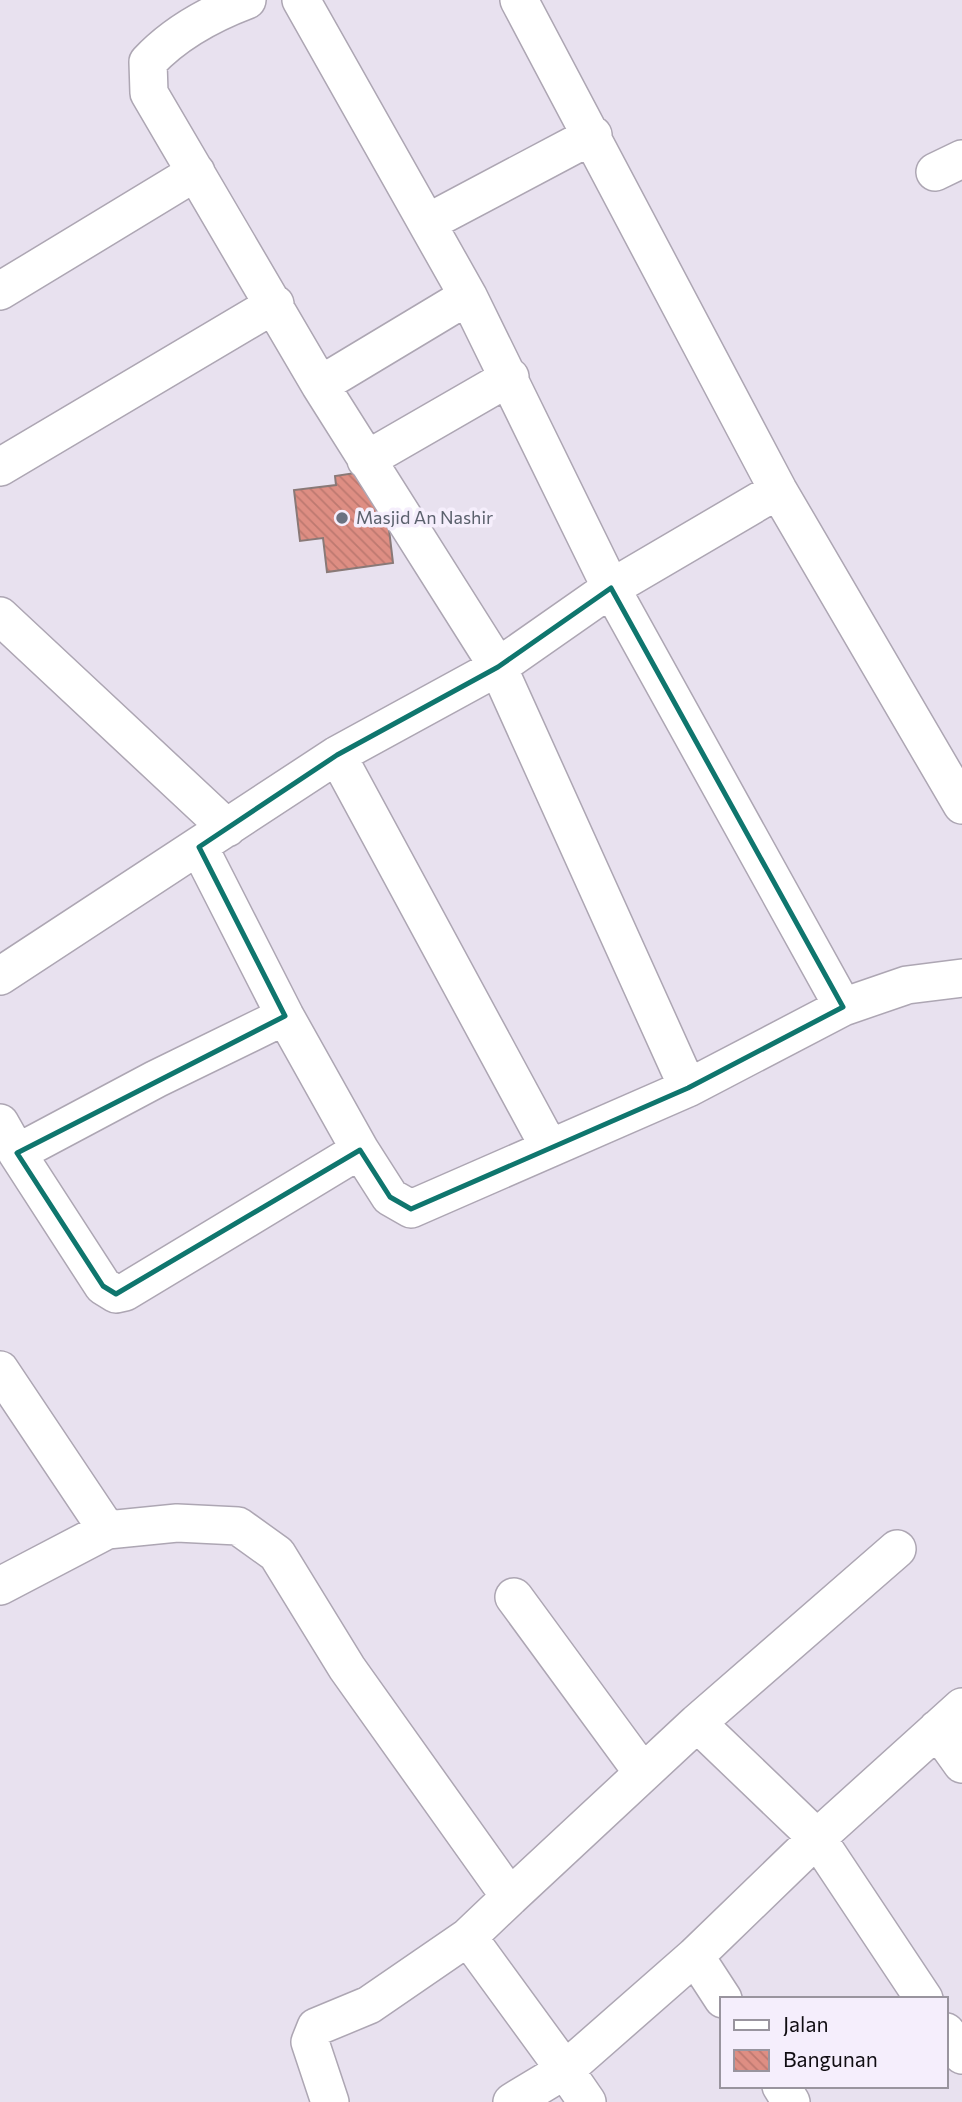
<svg xmlns="http://www.w3.org/2000/svg" width="962" height="2102" font-family="Commissioner,sans-serif">
<style>
.building{fill:url(#building-back-hatch);stroke:#897977;stroke-width:2}
.lines{fill:none;stroke-linecap:round;stroke-linejoin:round}
.street-casing{stroke:#ada6b3;stroke-width:40}
.street{stroke:#fff;stroke-width:37}
.marked{fill:none;stroke:#0f766e;stroke-width:5;stroke-linejoin:round}
.worship-dot{fill:#6b7280;stroke:#f5eefc;stroke-width:2.5}
.labels{text-anchor:middle;stroke-width:7;stroke-linejoin:round;paint-order:stroke}
.worship-label{font-size:18px;fill:#5b616d;stroke:#f5eefc;text-anchor:start}
</style>
<defs>
<pattern id="building-back-hatch" width="6" height="6" patternUnits="userSpaceOnUse" patternTransform="scale(1.75)"><rect width="6" height="6" fill="#de8e83"/><path d="M-1 5l2 2M0 0l6 6M5-1l2 2" fill="none" stroke="#bd7970"/></pattern>
</defs>
<rect width="100%" height="100%" fill="#e8e1ef"/>
<path class="building" d="M368 471 385 496 393 563 327 572 323 538 300 541 294 490 336 485 335 476Z"/>
<g class="lines">
<g class="street-casing">
<path id="street" d="M247 0C210 14 175 33 148 62L149 93 320 385 498 667 688 1088
M301 0 468 296 611 588 843 1007 907 985 962 978
M519 0 778 490 962 805
M935 172 962 159
M427 223 593 135
M0 291 196 172
M320 385 468 296
M366 460 510 377
M0 467 275 304
M0 616 227 828
M337 755 549 1147
M199 847 285 1016 360 1150
M0 976 337 755 498 667 611 588 778 490
M0 1123 17 1153 156 1079 285 1016
M17 1153 103 1286 116 1294 125 1292 360 1150 390 1197 411 1209 688 1088 843 1007
M0 1370 107 1530
M0 1586 107 1530 177 1523 238 1526 277 1554 347 1668 510 1897 468 1937
M514 1597 643 1773
M697 1723 817 1838 924 1999
M937 1729 962 1764
M510 1897 697 1723 897 1549
M723 1999 695 1956 817 1838 962 1707
M946 2032 962 2055
M781 2086 791 2102
M330 2102 310 2042 316 2027 369 2005 468 1937 565 2070 695 1956
M512 2102 565 2070 587 2102"/>
</g>
<use href="#street" class="street"/>
</g>
<path class="marked" d="M611 588 843 1007 688 1088 411 1209 390 1197 360 1150 116 1294 103 1286 17 1153 285 1016 199 847 337 755 498 667Z"/>
<circle class="worship-dot" cx="342" cy="518" r="7"/>
<g class="labels">
<g class="worship-label">
<text x="356" y="524">Masjid An Nashir</text>
</g>
</g>
<rect x="720" y="1997" width="228" height="91" fill="#f5eefc" stroke="#99949e" stroke-width="2"/>
<rect x="734" y="2020" width="35" height="10" fill="#ffffff" stroke="#99949e" stroke-width="2"/>
<text x="783" y="2032" font-size="21" fill="#100d12">Jalan</text>
<rect x="734" y="2050" width="35" height="21" fill="url(#building-back-hatch)" stroke="#99949e" stroke-width="2"/>
<text x="783" y="2067" font-size="21" fill="#100d12">Bangunan</text>
</svg>
